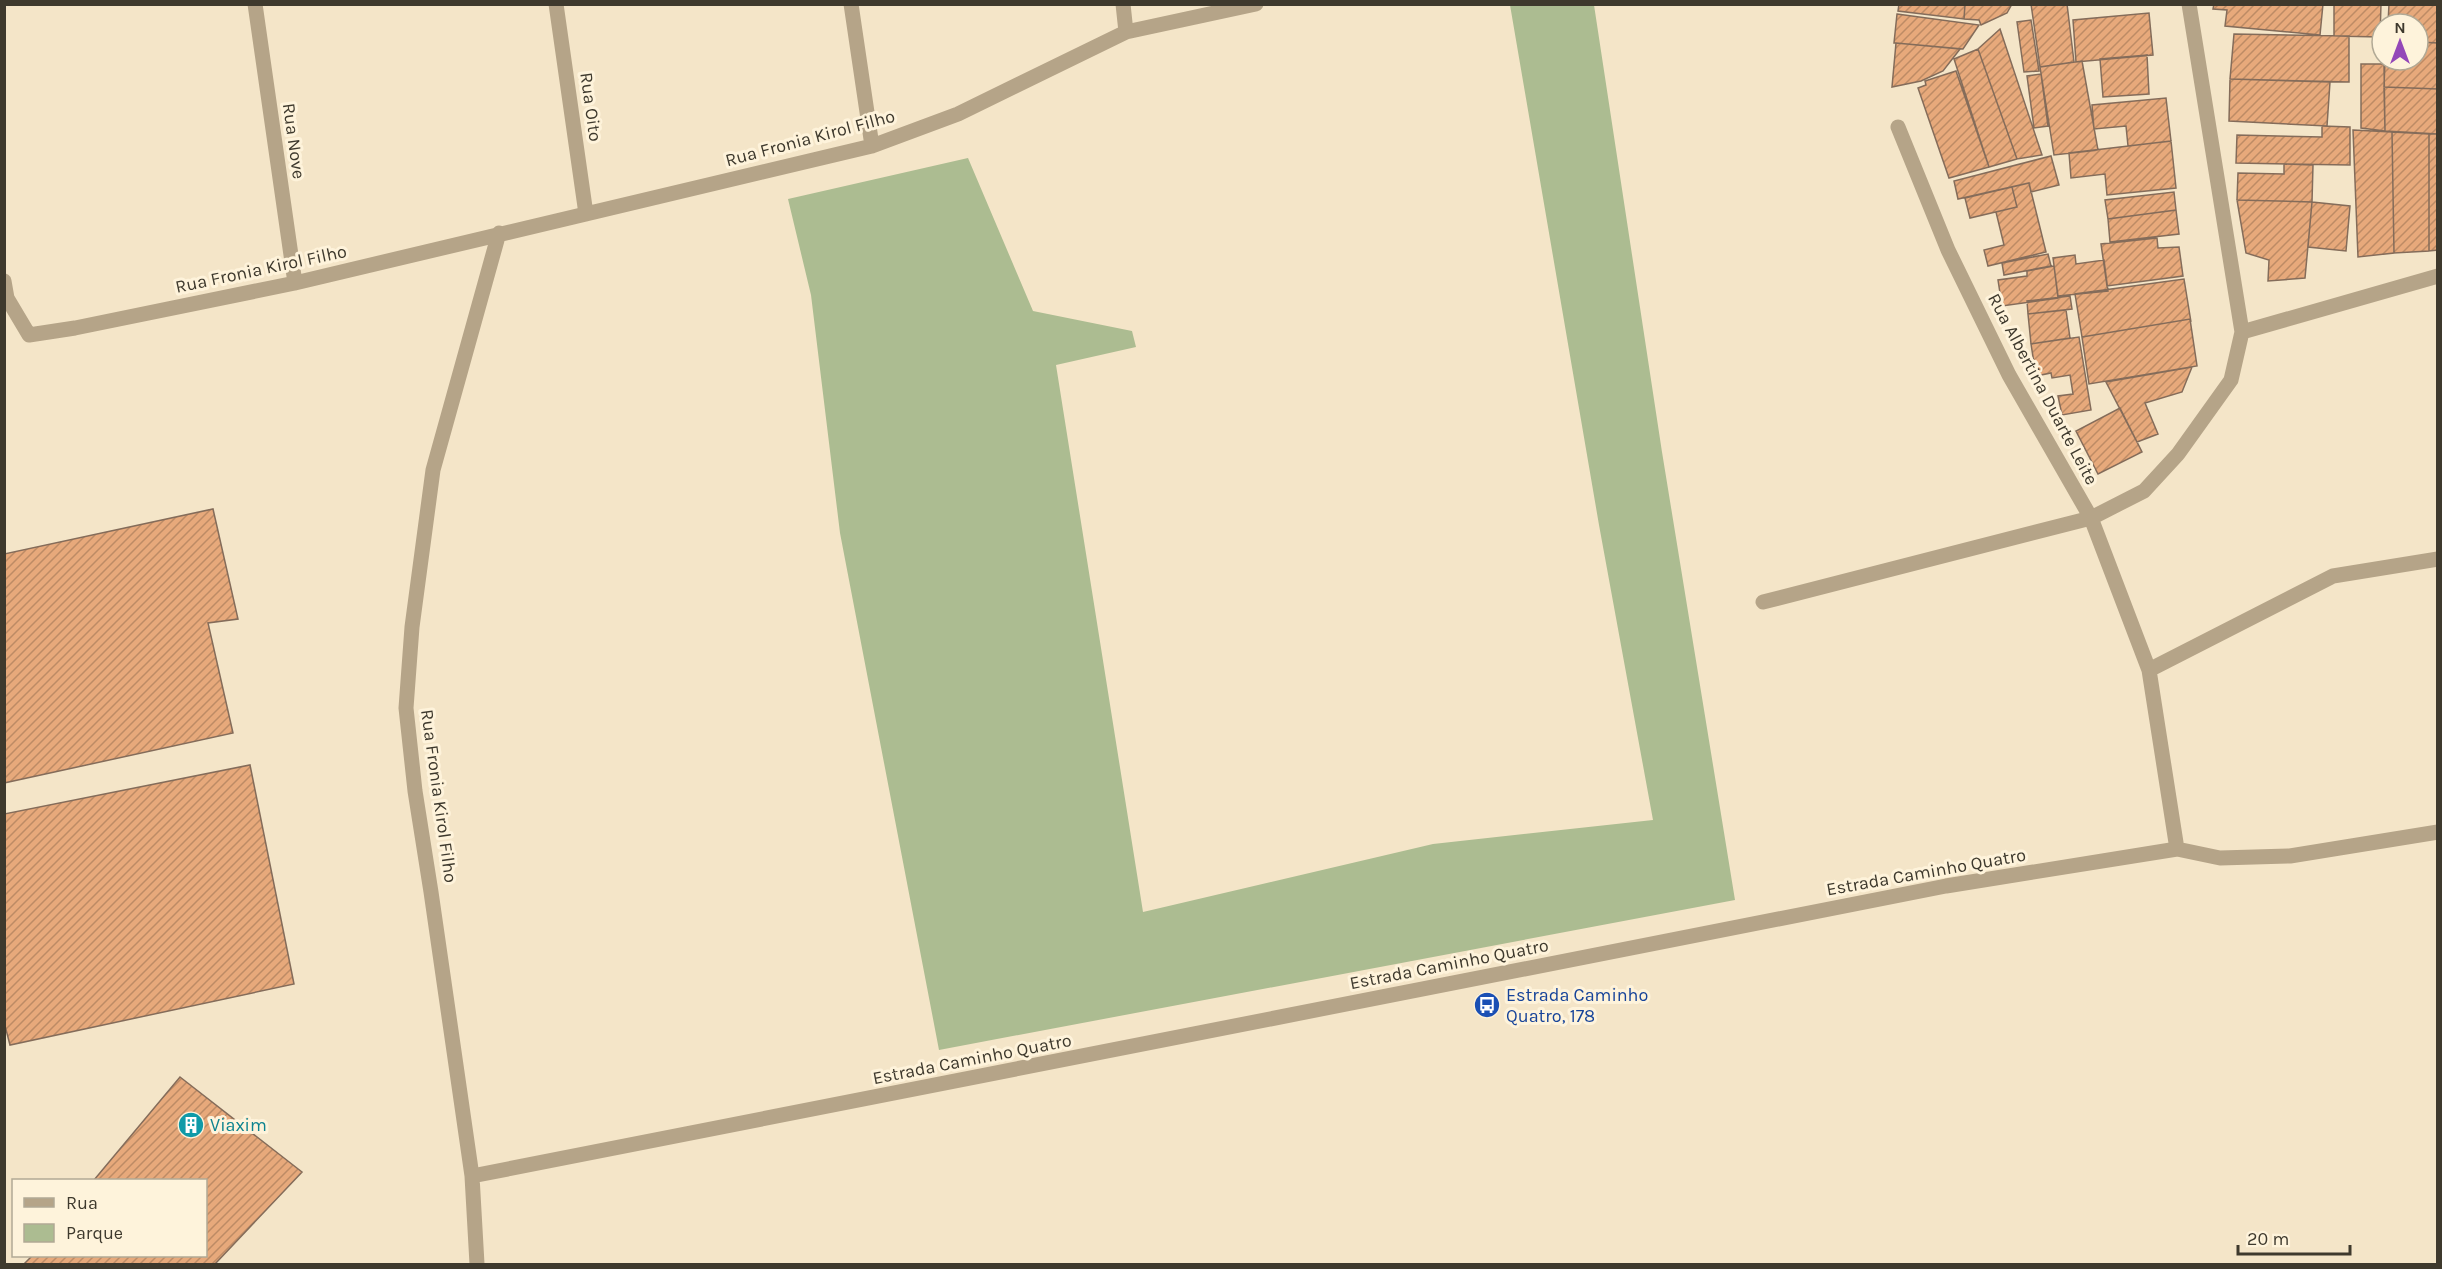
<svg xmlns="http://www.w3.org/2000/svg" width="2442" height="1269" font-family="Karla,sans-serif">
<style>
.green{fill:#acbc91}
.building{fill:url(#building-hatch);stroke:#846c5a;stroke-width:1.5}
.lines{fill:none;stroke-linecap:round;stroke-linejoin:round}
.minor{stroke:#b5a488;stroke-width:15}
.labels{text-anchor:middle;stroke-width:6;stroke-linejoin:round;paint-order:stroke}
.street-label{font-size:18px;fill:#3e392d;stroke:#fef3db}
.transit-label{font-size:18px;fill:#164399;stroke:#fef3db;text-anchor:start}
.culture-label{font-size:18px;fill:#0d838f;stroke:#fef3db;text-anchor:start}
</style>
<defs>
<pattern id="building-hatch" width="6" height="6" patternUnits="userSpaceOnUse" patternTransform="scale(1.5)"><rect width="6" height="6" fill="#e7a97b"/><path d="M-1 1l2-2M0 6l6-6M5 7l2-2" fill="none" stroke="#bd8b65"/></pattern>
</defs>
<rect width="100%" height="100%" fill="#f4e5c8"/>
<path class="green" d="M1510 5H1594L1662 452 1735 900 939 1050 840 533 811 295 788 199 968 158 1033 311 1132 331 1136 347 1056 365 1143 912 1433 844 1653 820 1599 525Z"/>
<path class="building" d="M1899 4H1965L1964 19 1898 11Z
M1965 4H2012L2007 13 1981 25 1979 20 1964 19Z
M2031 4H2067L2074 62 2040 67Z
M2214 4H2323L2320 35 2225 26 2227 10 2213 9Z
M2334 4H2381L2380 37 2334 36Z
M2389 4H2438V43L2418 42V24H2388Z
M2149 13 2153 55 2076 62 2073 20Z
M1897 14 1979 25 1963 49 1896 43H1894Z
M2031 20 2039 71 2024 72 2017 22Z
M2000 29 2042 155 2017 159 1978 49Z
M2234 34 2349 36V82L2230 79Z
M2418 42 2438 43V89L2384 87 2385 60H2418Z
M1896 43 1960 49 1943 71 1921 81 1892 87Z
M1978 49 2017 159 1989 167 1954 59Z
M2147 55 2149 94 2103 97 2100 59Z
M2082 61 2098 150 2054 155 2040 67Z
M2361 64H2384L2385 131 2361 128Z
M1956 71 1989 167 1949 178 1918 88 1926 85 1925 81Z
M2041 74 2048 126 2034 128 2027 76Z
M2230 79 2330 82 2327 126 2229 121Z
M2384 87 2438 89V134L2385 131Z
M2166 98 2171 141 2128 146 2126 126 2094 129 2092 105Z
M2322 126 2350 127V165L2236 163 2237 135 2322 137Z
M2353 130 2392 132 2394 253 2358 257Z
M2392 132 2429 134V251L2394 253Z
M2429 134H2438V250L2429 251Z
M2171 141 2176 188 2107 195 2105 174 2071 178 2069 153Z
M2051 156 2059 185 2031 192 2029 183 1958 199 1954 181Z
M2284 164 2313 165 2312 202 2237 200 2238 173 2284 174Z
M2029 183 2046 252 1988 266 1984 250 2004 245 1996 212 2017 207 2012 187Z
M2012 187 2017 207 1970 218 1965 198Z
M2174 192 2176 210 2108 219 2105 200Z
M2237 200 2312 202 2305 278 2268 281 2269 260 2246 253Z
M2312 202 2350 206 2346 251 2308 247Z
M2176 210 2179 234 2110 242 2108 219Z
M2157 238 2158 248 2179 247 2183 276 2107 286 2101 244Z
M2048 254 2051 266 2004 275 2002 263Z
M2075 255 2076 264 2104 260 2108 291 2058 296 2053 258Z
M2054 266 2058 298 2002 306 1998 280 2027 276V271Z
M2184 279 2191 322 2190 319 2082 337 2075 294Z
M2070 296 2072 309 2028 314 2027 301Z
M2066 310 2070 338 2031 344 2028 314Z
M2190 319 2197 366 2089 384 2082 337Z
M2079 337 2091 410 2062 415 2058 396 2073 394 2070 375 2052 378 2051 373 2036 376 2031 344Z
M2192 367 2182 392 2145 403 2158 434 2137 442 2106 382Z
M2120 408 2142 452 2098 474 2076 431Z
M213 509 238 619 208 623 233 733 4 783V554Z
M250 765 294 984 10 1045 4 1022V814Z
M180 1077 302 1172 215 1264H24L32 1256H206V1180H94Z"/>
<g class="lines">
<path class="minor" d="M255 4 295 283
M556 4 586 214
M851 4 872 146
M1123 4 1126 32
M1898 127 1948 250 2009 375 2091 518 2149 670 2177 849
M4 281 7 298 29 335 75 328 295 283 872 146 958 114 1126 32 1256 4
M2242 332 2438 276
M1763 602 2091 518 2144 491 2178 454 2231 380 2242 332 2189 4
M2149 670 2333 576 2438 559
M472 1176 1946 886 2177 849 2220 858 2290 856 2438 832
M477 1264 472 1176 431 892 415 791 406 708 412 627 433 470 499 233"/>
</g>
<defs>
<g id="bus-disc" transform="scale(1.35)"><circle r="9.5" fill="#1a4fb4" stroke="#fef3db"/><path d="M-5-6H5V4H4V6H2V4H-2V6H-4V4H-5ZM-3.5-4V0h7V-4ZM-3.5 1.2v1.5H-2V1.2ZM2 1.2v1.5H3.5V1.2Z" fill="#fff"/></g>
<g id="building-disc" transform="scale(1.35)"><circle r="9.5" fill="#0f9aa8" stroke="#fef3db"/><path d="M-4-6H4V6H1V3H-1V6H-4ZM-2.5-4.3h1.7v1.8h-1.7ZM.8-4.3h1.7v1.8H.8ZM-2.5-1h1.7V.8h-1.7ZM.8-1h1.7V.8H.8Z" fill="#fff"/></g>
</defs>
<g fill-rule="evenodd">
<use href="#bus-disc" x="1487" y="1005"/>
<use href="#building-disc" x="191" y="1125"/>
</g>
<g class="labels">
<g class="street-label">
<text transform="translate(591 107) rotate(82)" y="6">Rua Oito</text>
<text transform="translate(810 138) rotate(-15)" y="6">Rua Fronia Kirol Filho</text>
<text transform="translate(294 141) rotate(82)" y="6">Rua Nove</text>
<text transform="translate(261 269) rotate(-12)" y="6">Rua Fronia Kirol Filho</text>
<text transform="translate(2043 389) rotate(62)" y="6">Rua Albertina Duarte Leite</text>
<text transform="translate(439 796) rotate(82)" y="6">Rua Fronia Kirol Filho</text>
<text transform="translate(1926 872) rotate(-10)" y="6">Estrada Caminho Quatro</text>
<text transform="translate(1449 964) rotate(-11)" y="6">Estrada Caminho Quatro</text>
<text transform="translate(972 1059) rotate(-11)" y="6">Estrada Caminho Quatro</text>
</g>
<g class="transit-label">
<text x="1506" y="1001">Estrada Caminho<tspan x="1506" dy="21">Quatro, 178</tspan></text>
</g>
<g class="culture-label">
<text x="210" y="1131">Viaxim</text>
</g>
</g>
<rect width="2442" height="1269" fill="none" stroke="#3e392d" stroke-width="12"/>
<rect x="12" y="1179" width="195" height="78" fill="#fef3db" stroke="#b1a995" stroke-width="1.5"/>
<rect x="24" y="1198" width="30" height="9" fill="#b5a488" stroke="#b1a995" stroke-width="1.5"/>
<text x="66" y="1209" font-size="18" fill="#3e392d">Rua</text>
<rect x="24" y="1224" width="30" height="18" fill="#acbc91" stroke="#b1a995" stroke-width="1.5"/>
<text x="66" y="1239" font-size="18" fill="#3e392d">Parque</text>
<g transform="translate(2400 42)"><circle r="28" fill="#fef3db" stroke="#b1a995" stroke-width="1.5"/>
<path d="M0-4.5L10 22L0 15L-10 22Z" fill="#9447b8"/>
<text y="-9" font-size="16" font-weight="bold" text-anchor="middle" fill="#3e392d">N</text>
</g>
<path d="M2238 1245v9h112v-9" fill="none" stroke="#3e392d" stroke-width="3"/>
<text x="2247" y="1245" font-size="18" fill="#3e392d" stroke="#fef3db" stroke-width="4.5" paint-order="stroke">20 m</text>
</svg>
